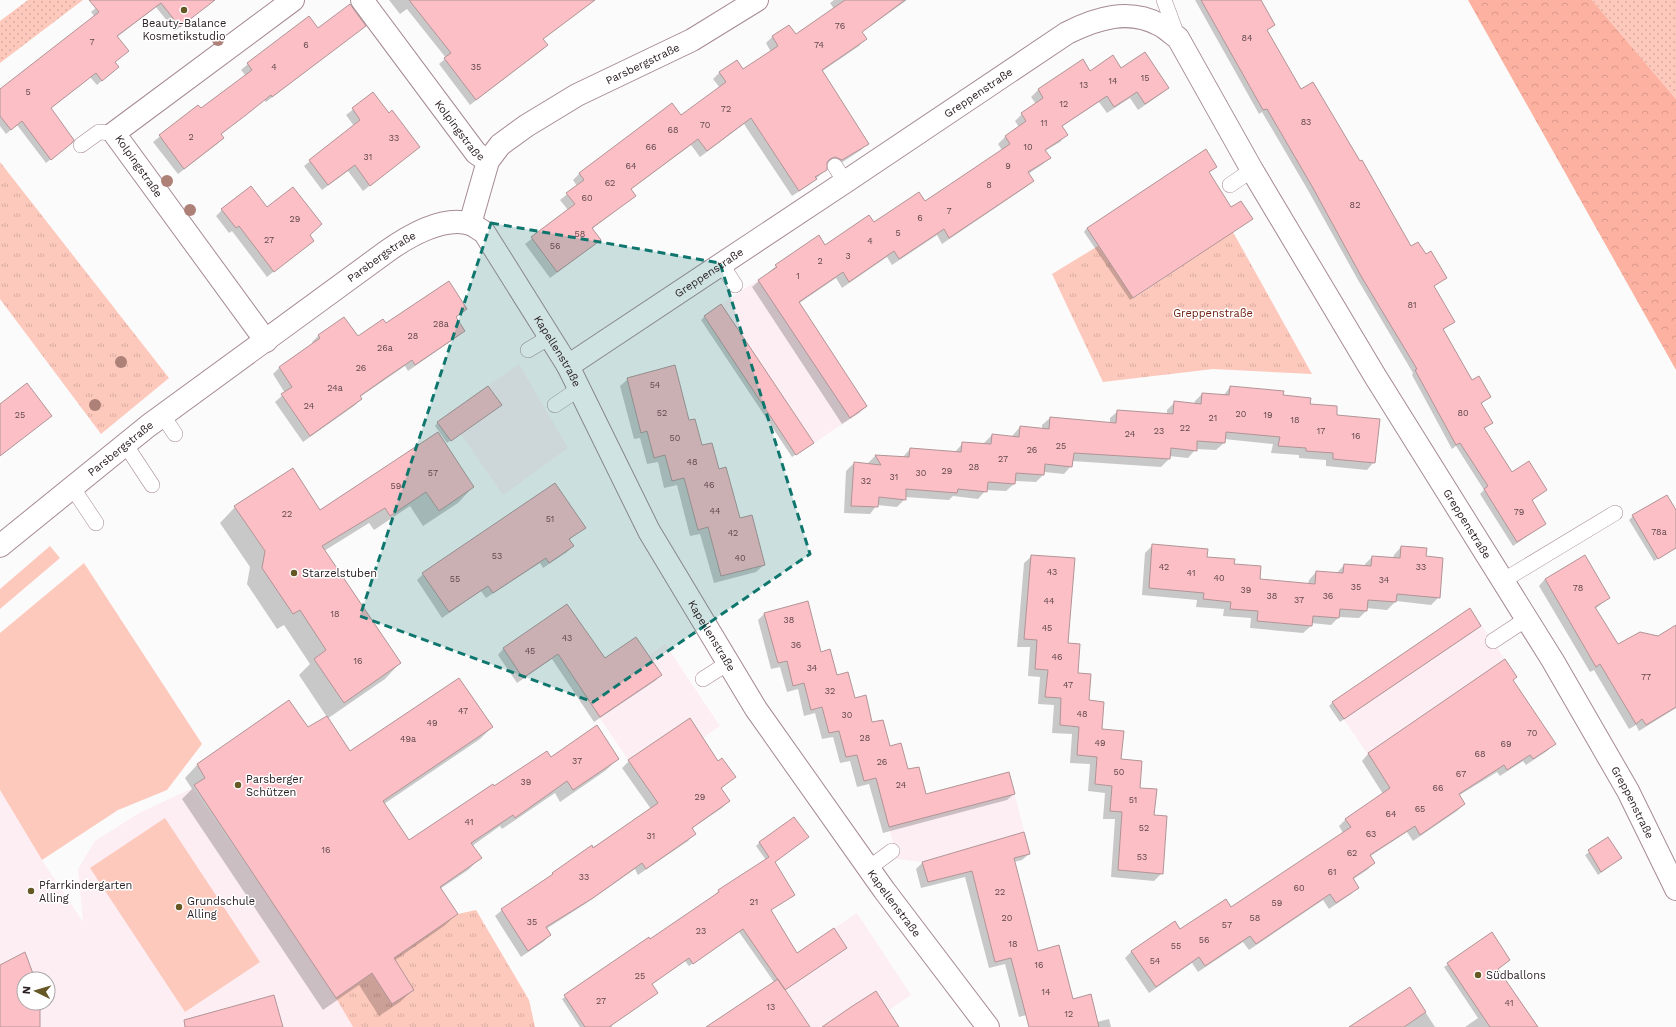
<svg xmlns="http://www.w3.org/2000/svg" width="1676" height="1027" font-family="'Work Sans',sans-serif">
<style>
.built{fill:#fdeef4;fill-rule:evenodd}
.grass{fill:url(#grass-dots)}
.forest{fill:url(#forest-crowns)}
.park{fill:url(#park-tufts)}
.pitch{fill:#fdc9bd}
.shadow{fill:#0003}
.building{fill:#fbbfc5;stroke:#b29497}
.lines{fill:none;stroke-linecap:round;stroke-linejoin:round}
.service-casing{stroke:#a68a95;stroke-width:16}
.minor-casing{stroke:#a68a95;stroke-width:24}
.service{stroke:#fff;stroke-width:15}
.minor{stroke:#fff;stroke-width:22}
.tree{fill:#ad8178}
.marked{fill:#0f766e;fill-opacity:0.2;stroke:#0f766e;stroke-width:3;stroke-dasharray:8 5;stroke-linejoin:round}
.poi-dot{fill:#655825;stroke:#fff;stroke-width:1.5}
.labels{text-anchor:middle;stroke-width:3;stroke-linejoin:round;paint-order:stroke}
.number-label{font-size:9px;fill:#60484e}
.poi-label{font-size:11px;fill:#2c2126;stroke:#fff;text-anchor:start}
.street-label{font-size:11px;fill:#2c2126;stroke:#fff}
.park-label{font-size:11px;fill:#6e1d0d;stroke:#fff}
</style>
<defs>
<pattern id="grass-dots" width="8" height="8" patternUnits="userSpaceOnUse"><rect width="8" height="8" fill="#fdc9bd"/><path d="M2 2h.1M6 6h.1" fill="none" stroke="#d9aca2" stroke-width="1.8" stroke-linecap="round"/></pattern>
<pattern id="forest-crowns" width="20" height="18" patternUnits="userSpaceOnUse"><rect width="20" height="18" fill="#fdb1a0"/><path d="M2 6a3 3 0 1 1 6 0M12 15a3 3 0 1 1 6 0" fill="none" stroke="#d9988a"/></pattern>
<pattern id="park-tufts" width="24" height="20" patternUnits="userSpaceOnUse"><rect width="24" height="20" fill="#fdc9bd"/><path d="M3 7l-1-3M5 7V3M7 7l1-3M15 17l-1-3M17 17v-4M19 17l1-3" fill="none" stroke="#d9aca2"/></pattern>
</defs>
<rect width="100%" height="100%" fill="#fbfbfb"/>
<path class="built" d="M776 268 868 407 796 455 704 316Z
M519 364 568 448 503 495 447 414Z
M1470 608 1517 677 1379 771 1332 702Z
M665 644 720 726 642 780 586 698Z
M1009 772 1030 854 928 882 922 862 897 859 884 807Z
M193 788 330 987 353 1027H0V790L42 860 83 922 78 869 95 841 139 813ZM24 979H48V1003H24Z
M857 913 911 995 864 1027H810L772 970Z"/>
<path class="grass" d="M28 0H83L0 63V21Z
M1592 0H1676V99Z"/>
<path class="forest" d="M1468 0H1592L1676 99V370Z"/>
<path class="park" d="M0 162 169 378 101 434 0 299Z
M1233 232 1312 374 1213 369 1103 382 1052 274 1098 246 1134 298Z
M476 910 529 1000 535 1027H353L336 998 458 914Z"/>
<path class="pitch" d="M50 546 60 558 0 609V589Z
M84 563 202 744 167 790 118 810 42 860 0 790V633Z
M165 818 260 962 185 1012 90 868Z"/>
<path class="shadow" d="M105 0H200V11L175 31 156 7 117 37 113 71 97 85 90 77 50 109 72 142 46 163 17 125 6 134 0 126V90L95 17 91 12Z
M389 0H595L542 40 547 45 541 51 470 105 439 64 446 58 407 9 400 14Z
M834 0H907L861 33 865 39 859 46 821 72 868 143 861 150 835 167 826 164V169L819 176 809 185 792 196 744 124 700 157 691 145 630 190 635 196 592 229 593 246 550 278 525 244 568 210 560 200 577 186 573 180 579 174 672 105 680 117 720 88 713 79 720 72 743 70 771 52 766 43 772 37 789 26 796 36 834 9 830 3Z
M1195 0H1260L1274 25 1267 31 1301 90 1411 248 1426 256 1445 278 1433 287 1454 322 1443 330 1471 382 1489 397 1481 404 1492 423 1483 430 1511 473 1546 490 1531 501 1545 524 1513 546 1480 494 1484 490 1456 446 1452 449 1412 375 1413 373 1358 280 1309 192 1262 112 1259 114Z
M309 17 318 29 365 26 266 102 264 100 220 135 223 138 217 144 178 174 153 142 198 106 201 110 246 76 241 70 248 64Z
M1082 61 1090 72 1120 69 1168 88 1161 94 1138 110 1130 98 1107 113 1099 102 1061 127 1066 135 1060 142 1045 151 1049 158 1043 164 1028 174 1033 181 1026 187 942 244 937 235 892 265 887 257 842 288 836 278 798 304 866 406 859 413 842 424 752 287 776 266 818 237 825 246 925 203 1002 150 998 144 1005 137 1019 127 1015 121 1022 114 1036 104 1031 97 1038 90Z
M373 94 389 114 419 147 363 191 348 171 322 190 304 166 354 126 346 115Z
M1216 167 1208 173 1231 209 1252 219 1130 300 1084 232 1087 228Z
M267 209 309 235 313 240 267 277 232 231 229 233 216 216 222 210Z
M466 308 455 318 464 330 457 337 408 371 405 366 360 397 361 399 354 406 303 442 275 402 285 393 273 374 279 368 313 344 312 342 319 335 358 338 386 324Z
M704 317 809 446 792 457 701 320Z
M628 379 689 421 701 447 718 470 739 520 764 565 756 572 714 583 700 534 690 536 677 485 664 488 658 462 647 464 640 438 634 439 620 386Z
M1230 387 1282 396 1309 404 1336 416 1374 462 1367 470 1326 466V460L1299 458V455L1271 453 1273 444 1224 439V443L1216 450 1196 449 1188 458 1169 456V459L1161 467 1072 461 1071 466 1064 474 1044 472 1043 475 1036 482 1014 481V484L1006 491 986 490 978 499 953 496 949 500 905 497V499L897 507 877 505 870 514 844 513 846 471 854 463 869 465 868 463 875 456 903 457 910 449 955 452 963 443 984 445V443L992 435 1012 437 1013 435 1020 427 1042 429V425L1050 418 1110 423V418L1118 411 1167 415V410L1175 402 1194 404 1195 401 1202 394 1223 396Z
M0 405 51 416 0 456Z
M500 405 447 443 435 426 438 422Z
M438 434 473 487 458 503 423 526 410 506 374 530 369 523 324 551 400 663 385 679 327 719 350 753 492 727 480 739 384 804 409 842 494 788 550 758 618 759 605 771 560 802 555 793 502 829 500 826 472 846 480 858 468 870 440 889 457 914 444 926 394 961 413 990 400 1002 379 1016 359 985 323 1010 182 799 192 789 185 778 197 765 289 701 308 728 327 717 299 675 310 664 284 625 277 629 247 584 250 567 220 523 235 507 319 511Z
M1676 512V548L1654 561 1629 520 1633 516Z
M584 528 569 540 573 546 567 552 543 568 540 563 486 598 481 591 442 618 417 580 423 574Z
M1153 545 1233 565 1259 580 1308 584 1309 580 1316 572 1336 574 1344 565 1365 566V564L1372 557 1393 558 1394 555 1401 547 1425 557 1439 597 1431 605 1396 601 1387 610 1366 608V611L1359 618 1339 617 1331 625 1311 623V626L1303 633 1250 628 1251 618 1223 616 1224 609 1196 607 1197 600 1142 595 1145 553Z
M1032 556 1088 701 1101 730 1138 789 1153 816 1162 873 1154 881 1111 877 1115 819H1103L1105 793 1088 791 1090 764 1070 763 1072 734 1052 733 1054 705 1038 704 1040 677 1028 676 1030 647H1017L1024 563Z
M1545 579 1609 598 1595 609 1618 646 1658 637 1676 626V708L1639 731 1636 725 1629 729 1594 670 1590 672 1539 586Z
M567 605 605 660 661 675 655 681 594 722 552 659 517 683 498 655 503 649Z
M765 613 820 653 926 796 1014 794 1007 800 883 833 869 784 857 787 850 761 840 763 833 737 822 739 815 713 804 716 798 689 787 692 780 667 771 669 758 620Z
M1477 629 1340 722 1329 706 1333 702Z
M1512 681 1554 744 1547 751 1526 765 1523 761 1500 776 1497 772 1458 796 1464 804 1457 811 1413 841 1407 832 1369 857 1374 863 1367 870 1352 880 1358 887 1351 894 1329 909 1323 900 1249 950 1243 942 1198 972 1192 963 1149 993 1125 958 1132 951 1231 908 1343 833 1339 826 1346 819 1383 794 1362 761 1368 754Z
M629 761 718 762 734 777 721 789 729 801 722 808 691 829 694 834 688 841 638 875 635 869 585 904 546 929 550 935 543 942 521 957 495 916 502 910 548 879 553 874 651 809 622 768Z
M1608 839 1621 858 1598 875 1585 855Z
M760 842 794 894 770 911 797 955 846 948 784 990 776 1027H707L774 982 739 932 689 966 685 961 652 984 657 993 612 1025V1027H580L562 999 716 895 715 894 719 891 766 860 756 846Z
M1029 854 1022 860 1014 862 1037 952 1073 1000 1097 1022 1109 1019 1111 1027H1038L1034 1013 1019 1017 1005 964 989 968 965 877 921 888 916 869 922 863Z
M1492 934 1509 960 1497 970 1538 1027H1465L1478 1018 1444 967Z
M1410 988 1435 1027H1352Z"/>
<path class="building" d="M89 0H215L180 27 161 3 117 36 129 51 115 62 119 67 102 81 96 73 51 108 74 140 72 143 51 160 22 121 11 130 0 116V89L99 12Z
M409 0H595L543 39 548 45 476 100 444 58 451 53Z
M845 0H905L862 32 867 39 822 70 869 144 842 160 835 157 830 159 827 162V170L815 177 817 179 799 191 751 118 707 151 698 139 631 189 636 196 592 228 601 240 557 272 531 237 575 204 566 193 584 180 579 173 672 103 681 115 726 82 719 72 737 60 743 69 778 46 772 36 789 25 796 34Z
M1201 0H1261L1275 25 1267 30 1301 89 1313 82 1360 161 1362 160 1411 246 1418 242 1426 254 1431 251 1447 278 1434 286 1455 322 1443 329 1472 380 1479 376 1491 397 1481 403 1493 423 1484 428 1512 472 1529 461 1547 490 1532 500 1546 524 1517 542 1484 489 1488 486 1460 443 1456 445 1415 370 1417 369 1361 276 1313 188 1267 109 1263 110Z
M350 4 366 26 272 97 271 95 246 115 221 134 224 138 184 169 159 135 198 105 201 108 252 70 247 63 309 16 318 28Z
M1145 52 1169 88 1145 104 1137 92 1114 107 1107 96 1062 126 1068 135 1045 150 1051 158 1028 172 1034 181 949 238 944 229 899 259 894 251 849 282 843 272 799 302 867 406 850 418 758 280 777 267 775 265 819 235 825 245 869 215 874 222 919 192 925 201 949 185 1010 144 1005 136 1026 121 1021 113 1043 98 1038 89 1083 59 1090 71 1113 55 1121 68Z
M373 92 389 113 392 110 420 147 370 186 355 165 328 185 309 160 360 120 352 108Z
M1206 149 1217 167 1209 172 1231 207 1241 201 1253 219 1133 298 1087 228Z
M251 186 267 207 293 187 322 224 310 235 314 241 274 272 239 226 236 228 221 209Z
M449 281 467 309 456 317 465 331 415 365 412 360 387 377 360 396 362 399 310 436 281 394 292 387 279 367 320 338 318 335 344 317 358 336 383 319 386 323Z
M721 304 814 443 796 455 704 316Z
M675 365 689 420 695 419 702 445 712 443 719 469 726 467 740 518 752 515 765 565 721 576 708 527 698 530 684 478 672 481 665 455 654 458 647 431 641 433 627 378Z
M27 383 52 416 0 456V404Z
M488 386 502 405 451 441 437 422Z
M1230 386 1284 391 1283 395 1311 398 1310 404 1337 406V415L1380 419 1375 463 1333 459V453L1306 451V448L1278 446 1280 437 1226 432 1225 443 1197 441V451L1171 448 1170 459 1074 453 1072 467 1045 464 1044 475 1016 473 1015 484 988 482 987 492 958 489 957 493 906 489V500L879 497 878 507 851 506 854 462 881 465 875 455 909 457 910 448 961 452 962 442 991 444 992 434 1019 437 1020 426 1049 429 1050 417 1116 423 1117 410 1173 414 1174 401 1201 404 1202 393 1229 395Z
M438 432 474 487 439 511 426 492 390 516 385 508 322 546 401 663 344 703 314 659 326 650 300 610 293 614 262 568 265 551 234 506 293 468 320 510Z
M555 483 586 528 569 539 574 546 549 563 546 558 493 593 488 586 449 612 422 573Z
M1667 495 1676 510V548L1658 559 1632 515Z
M1152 544 1208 549 1207 557 1235 559 1234 564 1261 566 1260 579 1315 584 1316 571 1343 573 1344 564 1371 566 1372 556 1400 558 1401 546 1427 548 1426 556 1443 558 1440 598 1397 594 1396 602 1368 600 1367 611 1340 609 1339 618 1313 616 1312 626 1257 621 1258 611 1230 609 1231 602 1203 599 1204 593 1149 588Z
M1031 555 1075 558 1068 643 1080 644 1078 673 1091 674 1089 700 1104 702 1102 729 1124 731 1121 759 1142 761 1140 788 1157 789 1154 815 1167 816 1163 874 1118 870 1122 812 1110 811 1112 786 1095 784 1097 757 1077 755 1079 727 1060 725 1061 698 1045 697 1048 670 1035 669 1037 640 1024 639Z
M1585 555 1610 598 1595 607 1618 644 1640 632 1658 636 1676 625V707L1646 725 1642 719 1636 724 1600 664 1596 667 1545 579Z
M808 601 821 652 830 649 837 675 848 672 855 698 866 695 872 722 883 720 890 746 901 743 908 769 919 767 926 794 1009 772 1015 794 889 827 876 778 864 781 857 755 846 757 839 731 829 733 822 707 811 710 804 683 793 686 787 661 778 663 764 613Z
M567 604 605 658 636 637 662 675 600 717 558 654 523 678 503 648Z
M1470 608 1481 626 1344 719 1332 702Z
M1505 659 1517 677 1513 680 1556 744 1533 759 1530 755 1507 770 1504 765 1459 794 1465 804 1420 835 1415 826 1370 855 1375 863 1353 878 1359 888 1336 903 1330 894 1256 944 1250 936 1205 966 1199 957 1156 987 1131 951 1175 921 1180 929 1226 899 1231 907 1351 827 1345 819 1390 788 1368 753Z
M459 678 493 727 383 801 409 840 493 784 494 786 547 751 551 757 597 725 619 759 573 790 567 781 515 818 513 815 471 843 482 858 440 887 458 914 394 958 414 990 392 1004 372 973 336 998 194 785 205 778 197 764 289 700 308 727 327 716 350 751Z
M690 718 718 761 722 758 736 777 721 788 730 801 692 828 696 834 646 869 642 863 593 898 546 927 551 935 528 951 501 909 553 874 552 873 592 845 593 848 658 803 628 760Z
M794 817 809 837 775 862 795 895 771 910 797 953 834 928 847 948 785 990 743 929 693 964 689 958 652 984 658 993 609 1027H585L564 995 649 937 650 939 719 892 718 890 769 857 759 842Z
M1024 832 1030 854 1014 858 1038 951 1059 945 1073 999 1091 994 1099 1027H1029L1011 958 995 962 972 871 928 882 922 862Z
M1608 837 1622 858 1601 872 1588 850Z
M1492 932 1510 960 1498 969 1538 1027H1490L1447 963Z
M25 952 35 979H24V1003H40V1027H0V965Z
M778 979 810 1027H706Z
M1410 987 1426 1012 1404 1027H1349Z
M876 991 899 1027H822L851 1007Z
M274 995 283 1027H185L184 1020Z"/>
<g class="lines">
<g class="service-casing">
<path id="service" d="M1164 0 1178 38
M81 145 99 132 114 133
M835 166 845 182
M1230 185 1252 170
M722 265 735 285
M528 350 550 337
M555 405 580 388
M163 416 175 434
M125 444 152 485
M72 487 96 523
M1504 580 1615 513
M1493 641 1528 618
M703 679 728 663
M869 868 892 851"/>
</g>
<g class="minor-casing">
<g id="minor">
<path id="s1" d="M362 0 476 153 488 161"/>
<path id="s2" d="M470 224 488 161 500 145 526 126 577 95 692 40 757 0"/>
<path d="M266 341 114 133 293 0"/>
<path id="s3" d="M568 366 845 182 1067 33C1097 18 1129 8 1160 25 1166 28 1172 34 1178 38L1252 170 1375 376 1553 661 1628 791 1676 889"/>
<path id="s4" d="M0 546 148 426 386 252C407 237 444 215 471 224 475 226 480 230 484 232L568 366 649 531 756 709 884 890 988 1027"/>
</g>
</g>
<use href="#service" class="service"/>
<use href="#minor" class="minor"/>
</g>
<g class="tree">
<circle cx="218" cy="40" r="6"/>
<circle cx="167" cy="181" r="6"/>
<circle cx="190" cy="210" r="6"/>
<circle cx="121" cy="362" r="6"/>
<circle cx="95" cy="405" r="6"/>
</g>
<path class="marked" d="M491 223 720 263 810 554 593 702 360 616Z"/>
<g class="poi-dot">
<circle cx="184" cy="10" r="4"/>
<circle cx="294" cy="573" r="4"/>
<circle cx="238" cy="785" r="4"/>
<circle cx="31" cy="891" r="4"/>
<circle cx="179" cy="907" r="4"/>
<circle cx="1478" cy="975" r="4"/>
</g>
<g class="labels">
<g class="number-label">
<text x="840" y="29">76</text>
<text x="1247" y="41">84</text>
<text x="92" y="45">7</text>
<text x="306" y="48">6</text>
<text x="819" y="48">74</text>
<text x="274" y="70">4</text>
<text x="476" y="70">35</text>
<text x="1145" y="81">15</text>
<text x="1113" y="84">14</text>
<text x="1084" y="88">13</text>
<text x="28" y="95">5</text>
<text x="1064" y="107">12</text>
<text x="726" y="112">72</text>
<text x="1306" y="125">83</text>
<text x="1044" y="126">11</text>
<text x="705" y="128">70</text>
<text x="673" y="133">68</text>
<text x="191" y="140">2</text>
<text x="394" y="141">33</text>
<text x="651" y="150">66</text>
<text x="1028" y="150">10</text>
<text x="368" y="160">31</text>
<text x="631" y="169">64</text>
<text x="1008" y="169">9</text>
<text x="610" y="186">62</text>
<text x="989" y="188">8</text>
<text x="587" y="201">60</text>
<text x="1355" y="208">82</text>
<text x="949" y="214">7</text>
<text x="920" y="221">6</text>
<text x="295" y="222">29</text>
<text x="898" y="236">5</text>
<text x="580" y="237">58</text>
<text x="269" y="243">27</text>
<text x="870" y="244">4</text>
<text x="555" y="249">56</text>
<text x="848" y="259">3</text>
<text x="820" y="264">2</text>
<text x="798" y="279">1</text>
<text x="1412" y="308">81</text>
<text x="441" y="327">28a</text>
<text x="413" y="339">28</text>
<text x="385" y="351">26a</text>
<text x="361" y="371">26</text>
<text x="655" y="388">54</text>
<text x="335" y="391">24a</text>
<text x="309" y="409">24</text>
<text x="662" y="416">52</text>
<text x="1463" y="416">80</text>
<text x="1241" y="417">20</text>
<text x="20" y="418">25</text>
<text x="1268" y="418">19</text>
<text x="1213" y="421">21</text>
<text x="1295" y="423">18</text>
<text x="1185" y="431">22</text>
<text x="1159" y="434">23</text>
<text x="1321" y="434">17</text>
<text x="1130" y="437">24</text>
<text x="1356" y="439">16</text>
<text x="675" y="441">50</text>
<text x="1061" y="449">25</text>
<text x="1032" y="453">26</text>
<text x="1003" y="462">27</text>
<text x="692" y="465">48</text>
<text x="974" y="470">28</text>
<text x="947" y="474">29</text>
<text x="433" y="476">57</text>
<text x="921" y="476">30</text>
<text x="894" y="480">31</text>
<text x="866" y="484">32</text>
<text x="709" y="488">46</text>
<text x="396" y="489">59</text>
<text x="715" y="514">44</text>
<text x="1519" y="515">79</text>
<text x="287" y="517">22</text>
<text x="550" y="522">51</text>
<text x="1659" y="535">78a</text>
<text x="733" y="536">42</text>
<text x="497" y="559">53</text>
<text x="740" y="561">40</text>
<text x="1164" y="570">42</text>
<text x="1421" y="570">33</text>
<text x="1052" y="575">43</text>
<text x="1191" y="576">41</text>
<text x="1219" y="581">40</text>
<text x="455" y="582">55</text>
<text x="1384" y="583">34</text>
<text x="1356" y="590">35</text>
<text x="1578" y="591">78</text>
<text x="1246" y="593">39</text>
<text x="1272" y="599">38</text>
<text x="1328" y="599">36</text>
<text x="1299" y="603">37</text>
<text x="1049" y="604">44</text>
<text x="335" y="617">18</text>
<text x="789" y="623">38</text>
<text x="1047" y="631">45</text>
<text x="567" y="641">43</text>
<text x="796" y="648">36</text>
<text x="530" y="654">45</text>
<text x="1057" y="660">46</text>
<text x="358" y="664">16</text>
<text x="812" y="671">34</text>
<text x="1646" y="680">77</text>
<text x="1068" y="688">47</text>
<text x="830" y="694">32</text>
<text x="463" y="714">47</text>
<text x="1082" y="717">48</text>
<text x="847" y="718">30</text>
<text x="432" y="726">49</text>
<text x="1532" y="736">70</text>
<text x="865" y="741">28</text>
<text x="408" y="742">49a</text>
<text x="1100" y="746">49</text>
<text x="1506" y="747">69</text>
<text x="1480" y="757">68</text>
<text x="577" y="764">37</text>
<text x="882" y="765">26</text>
<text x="1119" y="775">50</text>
<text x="1461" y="777">67</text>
<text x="526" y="785">39</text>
<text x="901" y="788">24</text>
<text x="1438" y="791">66</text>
<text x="700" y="800">29</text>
<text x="1133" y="803">51</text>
<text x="1420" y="812">65</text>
<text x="1391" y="817">64</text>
<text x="469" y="825">41</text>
<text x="1144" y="831">52</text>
<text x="1371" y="837">63</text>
<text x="651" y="839">31</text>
<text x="326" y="853">16</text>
<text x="1352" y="856">62</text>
<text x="1142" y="860">53</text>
<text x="1332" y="875">61</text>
<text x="584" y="880">33</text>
<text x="1299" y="891">60</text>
<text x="1000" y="895">22</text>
<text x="754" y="905">21</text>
<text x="1277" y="906">59</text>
<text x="1007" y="921">20</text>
<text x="1255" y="921">58</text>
<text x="532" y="925">35</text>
<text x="1227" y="928">57</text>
<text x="701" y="934">23</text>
<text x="1204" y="943">56</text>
<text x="1013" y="947">18</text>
<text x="1176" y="949">55</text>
<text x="1155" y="964">54</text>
<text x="1039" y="968">16</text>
<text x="640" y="979">25</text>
<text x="1046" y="995">14</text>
<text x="601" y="1004">27</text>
<text x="1509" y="1006">41</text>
<text x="771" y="1010">13</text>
<text x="1069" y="1017">12</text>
</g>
<g class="poi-label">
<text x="184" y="27" text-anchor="middle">Beauty-Balance<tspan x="184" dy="13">Kosmetikstudio</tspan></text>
<text x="302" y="577">Starzelstuben</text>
<text x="246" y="783">Parsberger<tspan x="246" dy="13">Schützen</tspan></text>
<text x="39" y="889">Pfarrkindergarten<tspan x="39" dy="13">Alling</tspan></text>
<text x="187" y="905">Grundschule<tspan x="187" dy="13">Alling</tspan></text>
<text x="1486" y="979">Südballons</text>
</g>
<g class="street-label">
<text dy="4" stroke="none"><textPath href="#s2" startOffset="250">Parsbergstraße</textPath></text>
<text dy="4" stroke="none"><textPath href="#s3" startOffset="493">Greppenstraße</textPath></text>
<text dy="4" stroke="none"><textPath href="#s1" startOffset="163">Kolpingstraße</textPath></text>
<text transform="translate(139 166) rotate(55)" y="4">Kolpingstraße</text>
<text dy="4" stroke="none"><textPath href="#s4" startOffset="479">Parsbergstraße</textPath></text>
<text dy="4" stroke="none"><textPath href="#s3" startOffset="169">Greppenstraße</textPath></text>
<text dy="4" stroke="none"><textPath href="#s4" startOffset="733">Kapellenstraße</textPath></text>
<text dy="4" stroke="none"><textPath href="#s4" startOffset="155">Parsbergstraße</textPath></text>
<text dy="4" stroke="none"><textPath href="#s3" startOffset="1285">Greppenstraße</textPath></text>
<text dy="4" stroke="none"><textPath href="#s4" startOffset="1057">Kapellenstraße</textPath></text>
<text dy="4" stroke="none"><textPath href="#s3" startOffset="1609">Greppenstraße</textPath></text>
<text dy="4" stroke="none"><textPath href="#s4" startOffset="1381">Kapellenstraße</textPath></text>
</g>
<g class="park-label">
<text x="1213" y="317">Greppenstraße</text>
</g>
</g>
<g transform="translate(36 991) rotate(275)"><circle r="19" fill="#ffffff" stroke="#aba6a8"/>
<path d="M0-3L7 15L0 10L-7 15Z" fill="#655825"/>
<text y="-6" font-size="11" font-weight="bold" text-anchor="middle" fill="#2c2126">N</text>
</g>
</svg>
